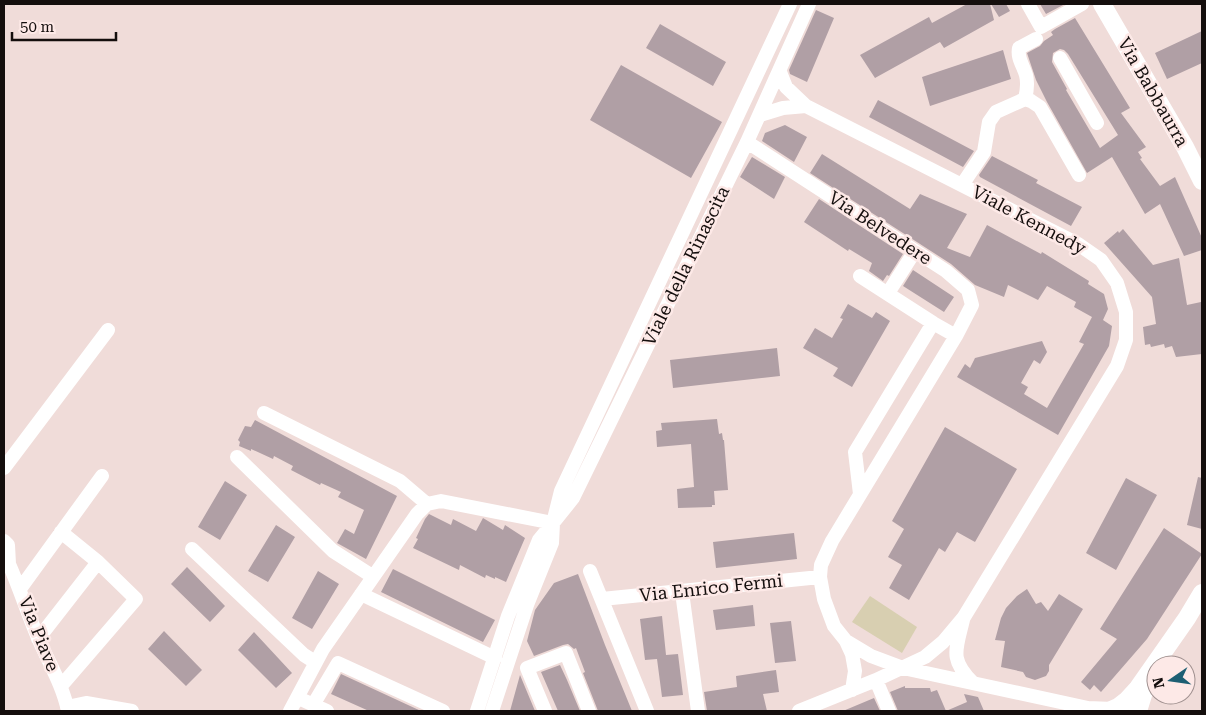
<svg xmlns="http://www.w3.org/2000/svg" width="1206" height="715" font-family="'Roboto Serif',serif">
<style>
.green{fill:#d8cfb1}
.building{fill:#b09fa5;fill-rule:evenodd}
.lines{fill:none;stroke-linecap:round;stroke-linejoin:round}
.minor{stroke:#fff;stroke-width:14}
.major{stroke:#fff;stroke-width:18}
.labels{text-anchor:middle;stroke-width:5;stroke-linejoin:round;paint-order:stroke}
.street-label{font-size:18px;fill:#140e0d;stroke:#fde9e7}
</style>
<rect width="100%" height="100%" fill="#f0dcd9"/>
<path class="green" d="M870 596 917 627 902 653 852 622Z"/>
<path class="building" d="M967 4H990L994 20 944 48 940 42 875 78 860 55 929 17 932 23Z
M991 4H1006L1010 11 999 17Z
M1040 4H1065L1046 14Z
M816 10 834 18 807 82 790 74 789 70Z
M1075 18 1130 108 1121 113 1146 147 1138 152 1142 158 1140 159 1160 186 1175 177 1202 238V250L1184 256 1160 204 1145 214 1112 157 1087 173 1047 102 1036 80 1027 53 1040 46 1044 41 1053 35 1051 32 1055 29ZM1060 49 1064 50 1068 54 1118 135 1100 148 1066 90 1067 89 1052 62 1053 53Z
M660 24 726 62 713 86 646 48Z
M1202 31V63L1167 79 1155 53Z
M1003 50 1011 79 930 106 922 77Z
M621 65 722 122 691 178 590 120Z
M878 100 895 109 974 151 963 167 869 117Z
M785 125 807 137 794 162 762 141 765 133Z
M822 154 910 209 920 194 967 214 947 248 970 257 987 225 1041 254 1042 252 1089 281 1088 284 1104 294 1108 309 1103 320 1112 326 1109 346 1058 435 957 377 965 364 970 368 975 358 1042 341 1047 352 1040 364 1034 360 1021 383 1028 387 1024 394 1047 408 1084 344 1079 342 1092 317 1074 307 1076 302 1047 286 1038 300 1008 285 1004 297 975 285 951 264 810 173Z
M992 156 1038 180 1036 183 1082 207 1071 226 980 177 979 175Z
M752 157 785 177 774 199 740 177Z
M819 199 903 254 889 276 887 275 883 281 869 271 872 263 849 249 848 251 804 222Z
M1123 229 1153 265 1179 258 1187 305 1201 302 1202 308V354L1176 357 1172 346 1165 348 1164 344 1151 347 1150 344 1145 345 1143 327 1156 324 1152 297 1104 243 1118 231 1119 233Z
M913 270 954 297 944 312 903 286Z
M848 304 872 318 876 312 890 321 852 387 833 376 838 368 803 348 815 328 832 338 843 319 840 318Z
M777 348 780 376 673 388 670 360Z
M717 419 719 434 722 433 723 440H724L728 490 714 491 715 505H712V507L678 508 677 489 694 487 691 444 657 447 656 431 662 430 661 423Z
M255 420 397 496 366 559 337 543 345 529 354 534 364 510 338 497 341 492 321 483 320 485 291 470 293 466 274 456 273 459 251 449V451L239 446 240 442 238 440 245 426 251 427Z
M945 427 1017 469 975 542 957 532 945 552 939 548 909 600 889 588 902 565 888 557 904 529 892 521Z
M1198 477 1202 478V529L1187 525Z
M1126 478 1157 495 1116 570 1086 553Z
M225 481 247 495 220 540 198 527Z
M429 514 451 525 453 519 476 531 483 518 503 530 505 525 525 538 506 582 495 577V579L486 575 485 578 460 565 459 570 413 548 418 539 416 538 425 519Z
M276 525 295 537 268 582 248 571Z
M1164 528 1202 554 1147 639 1101 692 1094 685 1090 690 1081 682 1117 639 1100 629Z
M794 533 797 559 716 568 713 542Z
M187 567 225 606 210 622 171 584Z
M393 569 495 620 483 642 381 592Z
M318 571 339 584 312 629 292 618Z
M578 574 605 645 632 711H598L583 673 585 672 576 648 574 649 568 644 563 645 534 656 527 641 535 610 554 583Z
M1027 589 1036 604 1041 602 1048 611 1059 594 1083 609 1049 665V671L1046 676 1035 680 1026 677 1023 672 1001 667 1005 641 995 640 1001 618 1006 608 1017 596Z
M753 605 755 626 716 630 713 610Z
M662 616 666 655 678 654 683 695 662 697 657 659 645 660 640 619Z
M791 621 796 661 775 663 770 623Z
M164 631 202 670 186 686 148 649Z
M254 632 292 673 276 688 238 650Z
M560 665 567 680 580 711H558L541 672Z
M776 670 779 692 763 694 767 711H707L704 692 737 687 736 676Z
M341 674 421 711H369L331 694Z
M520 675 535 711H510Z
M905 686V688H930L931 692 937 690 946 711H898L890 692Z
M964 694 978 697 984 711H946L967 702Z
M874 698 880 711H843Z"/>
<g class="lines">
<path class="minor" d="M1028 4 1041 27 1082 4
M1060 58 1097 123
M1025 99 1031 101 1040 107 1079 175
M760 115 783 108 806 106 786 87 780 72
M747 142 946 271 968 290 972 305 956 336 832 541 821 565 820 577 824 599 834 626 846 641 852 654 855 671 852 690
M962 185 984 152 989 122 996 112 1025 99C1027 91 1028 83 1026 75 1023 65 1017 58 1019 48L1036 39
M860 276 933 323
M888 293 915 251
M264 413 400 481 427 504
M237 457 333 551 372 576
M4 468 108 330
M860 494 855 452 933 323 956 336
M61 532 98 562
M4 541 8 545 9 564
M192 549 304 655 315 662
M4 562 9 564C20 589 28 615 39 640 49 663 63 686 68 711
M590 571 647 711
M20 589 102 476
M682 592 698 711
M361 594 495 658
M602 599 820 577
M963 620C956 650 949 659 973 683
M38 639 98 562 136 599 61 686
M846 641 871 656 903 668 1088 708 1113 709
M876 680 889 711
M305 701 327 711
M313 705 338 663 443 711
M67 707 86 703 132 711
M290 711 323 649 417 514 427 504 441 501 553 523
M477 711 508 616 539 540 553 523 561 491 790 4
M492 711 527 605 552 543 553 523 573 498 747 142 809 4
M545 711 527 668 566 653 589 711
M799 711 876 680 925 657 943 642 964 617 1117 366 1126 340V312L1117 283 1101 260 1078 244 806 106"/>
<path class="major" d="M1102 4 1185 147 1202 181
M1109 711 1118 707 1127 700 1138 688 1187 618 1202 593
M1138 711 1147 682"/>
</g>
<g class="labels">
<g class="street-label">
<text transform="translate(1153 92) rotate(60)" y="6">Via Babbaurra</text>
<text transform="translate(1029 220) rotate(28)" y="6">Viale Kennedy</text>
<text transform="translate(880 228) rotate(33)" y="6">Via Belvedere</text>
<text transform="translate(686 266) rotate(-64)" y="6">Viale della Rinascita</text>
<text transform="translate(711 588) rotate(-6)" y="6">Via Enrico Fermi</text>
<text transform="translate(39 634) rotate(68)" y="6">Via Piave</text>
</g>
</g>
<rect width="1206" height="715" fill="none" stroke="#140e0d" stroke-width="10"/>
<g transform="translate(1171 680) rotate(257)"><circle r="24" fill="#fde9e7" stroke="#a09190"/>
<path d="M0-4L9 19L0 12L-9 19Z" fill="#1d5f73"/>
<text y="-8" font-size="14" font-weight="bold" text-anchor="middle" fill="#140e0d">N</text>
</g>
<path d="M12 32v8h104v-8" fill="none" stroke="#140e0d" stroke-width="2.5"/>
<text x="20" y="32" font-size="15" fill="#140e0d" stroke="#fde9e7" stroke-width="4" paint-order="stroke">50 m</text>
</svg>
